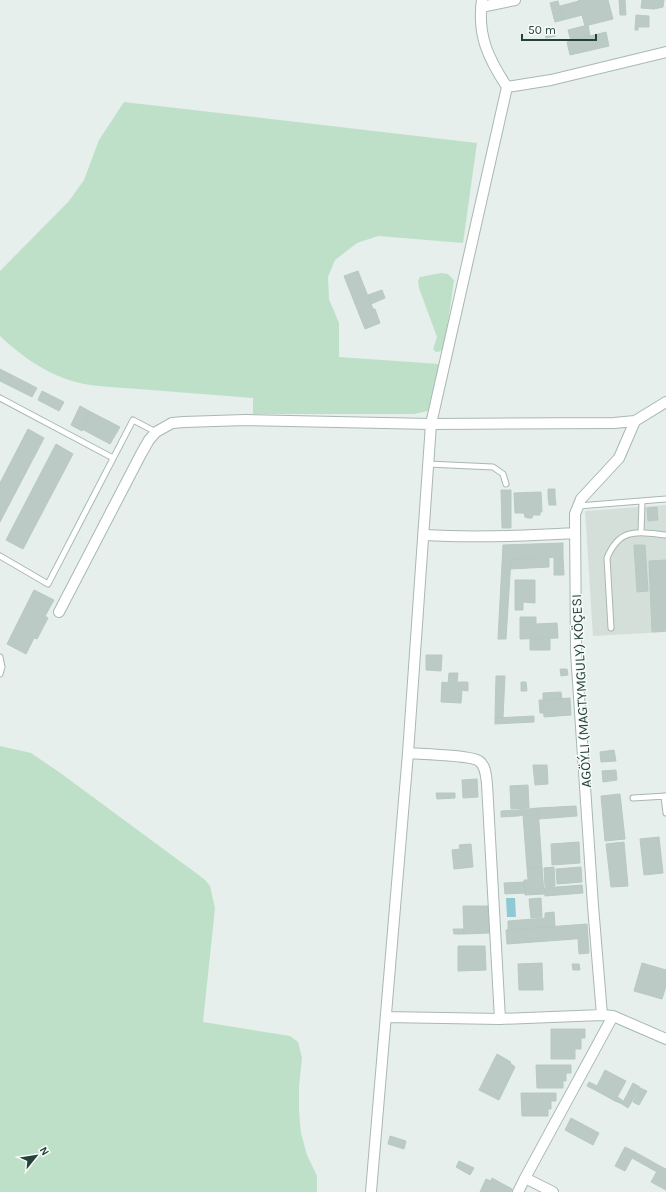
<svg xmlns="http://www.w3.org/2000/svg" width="666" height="1192" font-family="Karla,sans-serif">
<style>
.built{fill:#d4dfda}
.green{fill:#bfe0c8}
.water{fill:#8ec9d4}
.building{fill:#bbcac4;stroke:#b8c9c2}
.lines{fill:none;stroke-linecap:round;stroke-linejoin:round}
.lane-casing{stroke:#a8b8b2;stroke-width:7}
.street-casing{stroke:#a8b8b2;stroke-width:12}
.lane{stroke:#fff;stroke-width:5}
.street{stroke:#fff;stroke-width:10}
.labels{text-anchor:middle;stroke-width:3;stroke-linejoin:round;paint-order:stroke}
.street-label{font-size:14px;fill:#24423a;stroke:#f7fbf9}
</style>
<rect width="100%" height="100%" fill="#e6efeb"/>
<path class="built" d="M666 505V632L593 636 585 511Z"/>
<path class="green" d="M124 102 477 143 463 243 378 236 357 243 335 260 328 277 329 299 339 323V357L439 364 428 411 414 414H253V398C215 395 176 392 138 389 114 387 88 387 66 379 42 371 18 353 0 336V271L69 201 84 180 99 140Z
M441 273 448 274 454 280 445 344C443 349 442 352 436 352L433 349 437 337 419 288 418 281 420 277Z
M0 746 31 753 59 772 204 879 210 886 215 908 203 1022 290 1036 298 1042 302 1058 299 1087V1111L301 1133 307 1155 317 1176V1192H0Z"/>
<path class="water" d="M506 898H515L516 917H507Z"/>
<path class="building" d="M578 0H608L613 19 585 26 582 15 563 20 560 6 579 1Z
M619 0H625L626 15H620Z
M642 0H664L663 7 654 9 641 8Z
M558 1 563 20 555 22 550 3Z
M636 15 649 16V27H638V30H635Z
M588 25 590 36 571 41 568 30Z
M555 32 556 36 546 38 545 34Z
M606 32 609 46 570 55 567 42Z
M358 271 373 309H375L380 323 365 329 344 276Z
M382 290 385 298 371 304 368 295Z
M0 369 37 388 32 397 0 381Z
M42 391 64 402 59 411 38 400Z
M80 406 91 412 82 431 71 425Z
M91 412 120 427 110 444 82 429Z
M28 429 44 438 0 522V483Z
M56 444 73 454 23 549 6 540Z
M548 489H555V496H548Z
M501 490H511V528H502Z
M541 492 542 512H540V515H533L532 518H528L525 517 524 513H515L514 493Z
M548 496H555L556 505H549Z
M657 507 658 520 648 521 647 508Z
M563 543V557L511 559 506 639H498L503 545Z
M634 545H645L648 591 637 592Z
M563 557 564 575H554V558Z
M549 558V567L510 569 511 559Z
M666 560V631L652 632 649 561Z
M515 580H535V603L523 602V610H515Z
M34 590 54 600 45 616 48 618 37 639 34 638 26 654 7 644Z
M520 617H536V624L557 623 558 638 520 639Z
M550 638V650H530V639Z
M426 655H442L441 671 426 670Z
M560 669H567L568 675 561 676Z
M449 673H458L457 682H468V691L462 690 461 703 441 702 442 682 448 683Z
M496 676H505L503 717 495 718Z
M521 682H526L527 691H521Z
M561 692 562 699 543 700V693Z
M570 698 571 715 544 717 543 700Z
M539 700H543L544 713H540Z
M534 716V722L495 724V718Z
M614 750 616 761 601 762 600 752Z
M533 765H547L548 784 535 785Z
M616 770 617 780 603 782 602 771Z
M477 779 478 797 463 798 462 780Z
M528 785 529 808 511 809 510 786Z
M436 793H455V798L437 799Z
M620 794 625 839 605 841 601 796Z
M576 806 577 816 538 819V808Z
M538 808 542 867 527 868 523 815 518 816V810Z
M518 810V816L501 817V811Z
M659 837 663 873 644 875 640 839Z
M579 842 580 863 552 865 551 844Z
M624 842 628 886 611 887 606 844Z
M471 844 473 867 454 869 452 850 460 849 459 845Z
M542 867 544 894 525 895 524 880H528L527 868Z
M554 867 555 886 545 887 544 868Z
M581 867 582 882 557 884 556 869Z
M524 882 525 893 505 894 504 883Z
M582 885 583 893 545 896 544 888Z
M541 898 542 917 531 918 529 899Z
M463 906H488L489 933 464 934Z
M554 912 555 927 508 930V921L545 918V913Z
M587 924 588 938 507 944 506 930Z
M453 929H464V934H454Z
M578 938H588L589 953 579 954Z
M458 946H485L486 970 458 971Z
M542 963 543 990H519L518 964Z
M642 963 666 970V986L662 999 634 991Z
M572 964H579L580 970H573Z
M551 1029H585V1038H581V1049H575V1059H551Z
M497 1054 511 1062 510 1063 515 1067 499 1100 479 1090Z
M536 1065H571V1073H566V1081H563V1088H537Z
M605 1070 626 1081 615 1101 595 1090Z
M589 1082 597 1086 595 1090 587 1086Z
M633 1083 640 1087 628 1108 622 1104Z
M640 1088 647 1091 639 1105 633 1102Z
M521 1093H556V1101H551V1109H548V1116H522Z
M618 1097 623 1101 622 1104 615 1101Z
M571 1118 599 1133 593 1145 565 1130Z
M390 1136 406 1141 404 1149 388 1144Z
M625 1147 635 1152 625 1171 615 1166Z
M635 1152 660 1166 657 1172 632 1158Z
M459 1161 474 1168 470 1175 456 1167Z
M660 1166 666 1169V1190L651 1182Z
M492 1178 512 1189 511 1192H480L486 1179 491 1181Z"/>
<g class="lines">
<g class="lane-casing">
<path id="lane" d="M0 398 113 458
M428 464 493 467 503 474 506 484
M578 506 666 499
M641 532 642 502
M0 556 48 584 133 420 156 432
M611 628 607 558C620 527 637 532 666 535
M0 657 2 667 0 674
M664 796 666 813
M633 798 666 796"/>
</g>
<g class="street-casing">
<path id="street" d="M481 7 515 0
M507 87 551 80 666 52
M424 535C474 538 525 536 575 533
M59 612 141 454 149 440 156 432 172 423 184 422 245 420 431 424 614 423 635 421
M408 753C421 754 471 755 479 761 486 766 486 776 487 784L500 1019
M602 1015 593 906 576 652 575 514 581 499 619 458 635 421 666 402
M386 1017 500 1019 602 1015 613 1016 666 1039
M525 1178 613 1016
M371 1192 408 753 431 424 507 87C488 58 477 35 482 0
M518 1192 525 1178 553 1192"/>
</g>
<use href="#lane" class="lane"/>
<use href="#street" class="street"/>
</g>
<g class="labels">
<g class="street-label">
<text transform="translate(581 691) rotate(-93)" y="5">AGÖÝLI (MAGTYMGULY) KÖÇESI</text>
</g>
</g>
<g transform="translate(36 1156) rotate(60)" stroke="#f7fbf9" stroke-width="3" paint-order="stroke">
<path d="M0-3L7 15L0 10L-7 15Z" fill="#24423a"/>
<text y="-6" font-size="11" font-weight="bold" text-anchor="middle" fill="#24423a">N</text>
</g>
<path d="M522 34v6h74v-6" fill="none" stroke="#24423a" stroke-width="2"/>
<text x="528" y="34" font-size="12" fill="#24423a" stroke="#f7fbf9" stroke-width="3" paint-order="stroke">50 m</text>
</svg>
